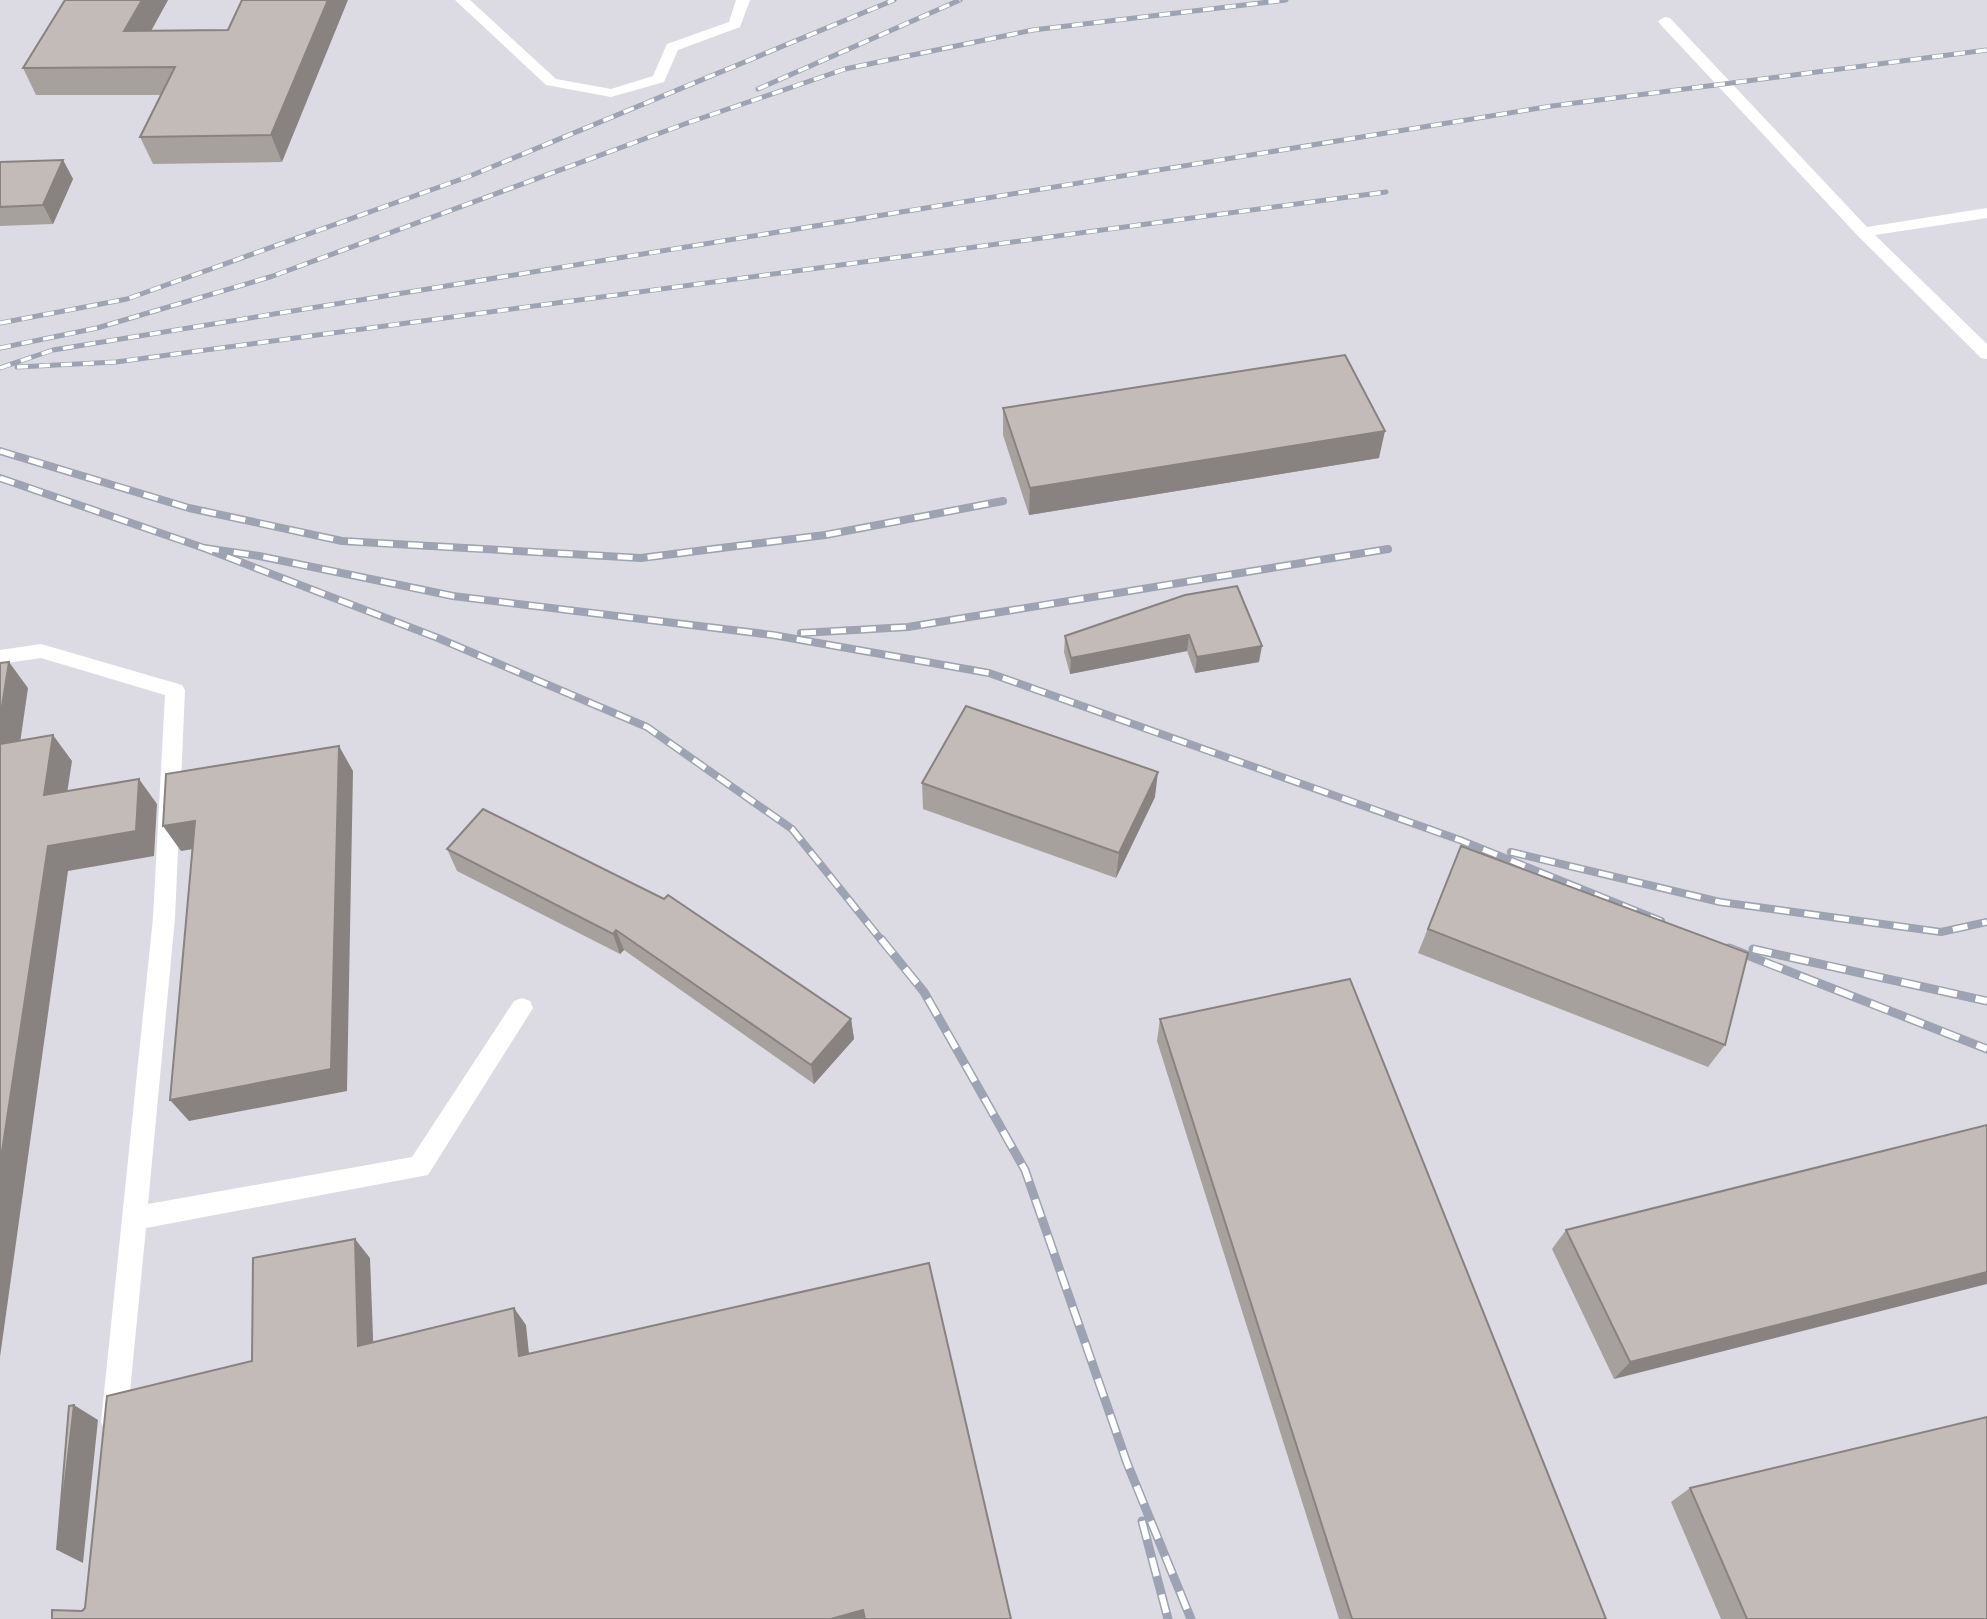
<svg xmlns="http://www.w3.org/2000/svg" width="1987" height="1619" font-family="Roboto,sans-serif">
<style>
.industrial{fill:#dcdbe3}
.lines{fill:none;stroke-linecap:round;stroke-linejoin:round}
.service{fill:#fff;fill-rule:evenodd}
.rail-far2-casing{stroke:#9da3b2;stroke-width:5}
.rail-far1-casing{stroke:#9da3b2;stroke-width:8}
.rail-casing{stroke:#9da3b2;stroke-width:9}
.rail-far2{stroke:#fff;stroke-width:3.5;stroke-dasharray:11;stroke-linecap:butt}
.rail-far1{stroke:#fff;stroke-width:5;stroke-dasharray:15;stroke-linecap:butt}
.rail{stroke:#fff;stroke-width:6;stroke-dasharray:19;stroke-linecap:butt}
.wall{fill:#a7a19d}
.shaded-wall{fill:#888380}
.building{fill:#c2bbb7;stroke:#888380;stroke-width:2}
</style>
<rect width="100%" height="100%" fill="#eae1da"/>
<path class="industrial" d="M0 0H1987V1619H0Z"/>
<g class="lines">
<path class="service" d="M455 0H470L556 79 611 89 653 76 667 44 729 22 736 0H750L740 27 678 50 664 82 611 97 546 85Z
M1665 17 1670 18 1867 227 1987 208V218L1875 235 1987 344V359L1981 358 1857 235 1660 24 1658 21Z
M41 644 182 685 185 690 175 918 148 1204 412 1157 514 1001 522 998 530 1001 533 1008 428 1175 146 1228 127 1422 123 1431 114 1435 105 1431 101 1422 153 918 165 695 41 658 0 664V650Z"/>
<g class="rail-far2-casing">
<path id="rail-far2" d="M758 89 960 0
M0 323 127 299 470 176 894 0
M0 348 97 328 273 276 690 122 845 69 1033 30 1286 0
M17 367 116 362 1386 192
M0 368 53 350 1552 106 1987 50"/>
</g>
<g class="rail-far1-casing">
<path id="rail-far1" d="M0 451 189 508 342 541 641 558 825 535 1003 501
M0 478 204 548 438 638 647 727 792 829 882 941
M204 548 259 556 453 596 773 635 989 673 1460 840 1661 921
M801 633 908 627 1388 549
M1511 852 1720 902 1941 932 1987 922"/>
</g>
<g class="rail-casing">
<path id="rail" d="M881 939 924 992 1025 1170 1127 1463 1191 1619
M1729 948 1987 1049
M1753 949 1987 1001
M1142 1521 1168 1619"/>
</g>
<use href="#rail-far2" class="rail-far2"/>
<use href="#rail-far1" class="rail-far1"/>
<use href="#rail" class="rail"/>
</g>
<path class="wall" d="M168 0 151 31 228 30 242 0 282 162 153 164 140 137 161 95H36L23 68Z
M63 160 73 179 53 224 0 226V162Z
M1003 408 1379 458 1029 515 1003 435Z
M1185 595 1259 662 1195 673 1187 651 1070 674 1064 652 1065 636Z
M922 783 1155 797 1116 878 923 809Z
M1461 846 1725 1045 1708 1067 1418 953Z
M447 849 851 1019 854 1039 814 1084 624 950 620 954 457 871Z
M1160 1019 1606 1619H1339L1157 1041Z
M1987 1125 1614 1379 1552 1249 1566 1230Z
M1690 1488 1987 1619H1721L1671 1502Z"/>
<path class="shaded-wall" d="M142 0H168L136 58 124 31Z
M328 0H348L282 162 271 135Z
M63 160 73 179 53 224 43 205Z
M1385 431 1379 458 1029 515 1030 488Z
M1189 635 1187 651 1070 674 1071 658Z
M1262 646 1259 662 1195 673 1197 657Z
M9 662 28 688 16 771 0 750V719Z
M53 735 72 761 63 820 44 795Z
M339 746 353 771 347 1091 189 1121 170 1100Z
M1158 772 1155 797 1116 878 1119 853Z
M139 779 157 804 154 856 68 871 0 1357V1165L48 846Z
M195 821 212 846 181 851 163 826Z
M616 930 624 950 620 954 613 934Z
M851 1019 854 1039 814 1084 811 1065Z
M355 1239 370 1258 374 1363 358 1346Z
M1987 1272V1284L1614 1379 1630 1362Z
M514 1308 526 1325 531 1373 519 1356Z
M74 1405 98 1420 83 1563 57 1550Z
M863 1610 866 1619H831Z"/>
<path class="building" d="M65 0H142L124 31 228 30 242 0H328L271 135 140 137 175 67 23 68Z
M63 160 43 205 0 207V162Z
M1345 355 1385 431 1030 488 1003 408Z
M1237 586 1262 646 1197 657 1189 635 1071 658 1065 636 1185 595Z
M9 662 0 719V663Z
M966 706 1158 772 1119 853 922 783Z
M53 735 44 795 139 779 136 831 48 846 0 1165V744Z
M339 746 331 1069 170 1100 195 821 163 826 166 774Z
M483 809 664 899 668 895 851 1019 811 1065 616 930 613 934 447 849Z
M1461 846 1748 953 1725 1045 1428 929Z
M1350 979 1606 1619H1352L1160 1019Z
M1987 1125V1272L1630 1362 1566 1230Z
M355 1239 358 1346 514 1308 519 1356 929 1263 1011 1619H865L863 1610 831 1619H52V1610L82 1611 85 1608 107 1396 252 1361 253 1258Z
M74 1405 57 1550 69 1406Z
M1987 1417V1619H1747L1690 1488Z"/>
</svg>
